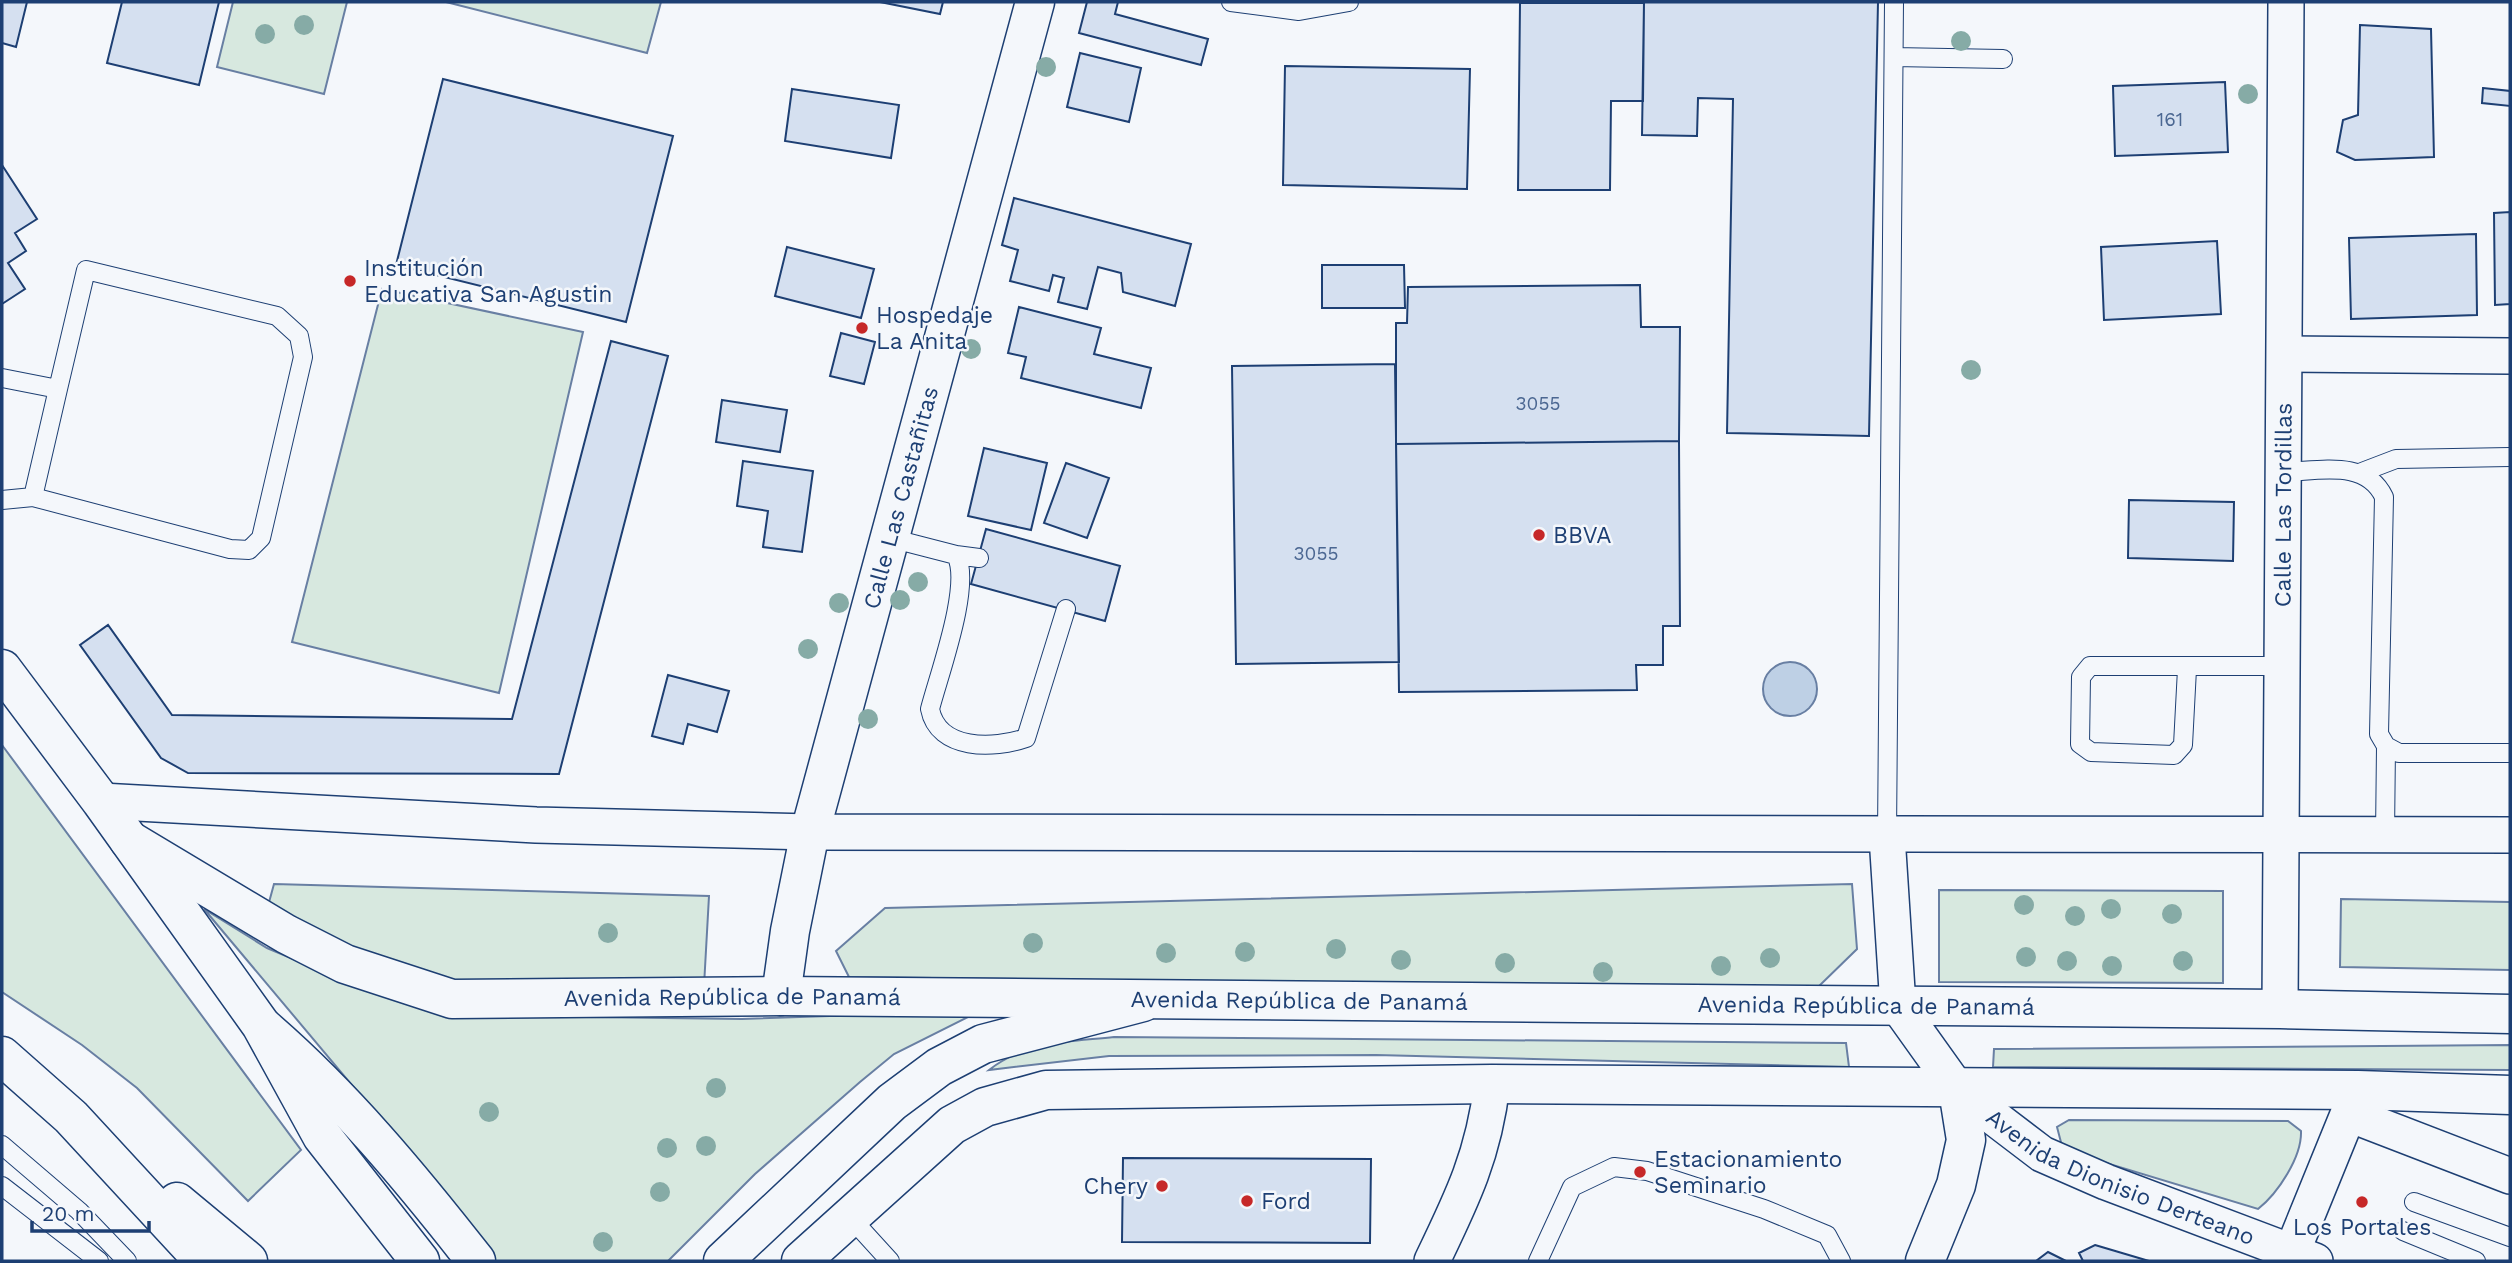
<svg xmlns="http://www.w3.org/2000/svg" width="2512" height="1263" font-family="'Work Sans',sans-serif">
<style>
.green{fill:#d7e8df;stroke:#687fa3;stroke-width:2}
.water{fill:#bed0e5;stroke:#687fa3;stroke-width:2}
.building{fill:#d5e0f0;stroke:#1d3f73;stroke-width:2}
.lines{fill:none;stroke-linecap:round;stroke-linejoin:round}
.lane-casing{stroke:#1d3f73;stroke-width:20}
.street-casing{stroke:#1d3f73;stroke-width:38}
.secondary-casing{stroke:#1d3f73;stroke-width:41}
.primary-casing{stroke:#1d3f73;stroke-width:41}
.highway-casing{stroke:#1d3f73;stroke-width:41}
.lane{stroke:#f4f7fb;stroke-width:18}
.street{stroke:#f4f7fb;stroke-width:35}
.secondary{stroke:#f4f7fb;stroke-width:38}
.primary{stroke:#f4f7fb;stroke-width:38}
.highway{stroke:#f4f7fb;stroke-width:38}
.tree{fill:#86aba6}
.poi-dot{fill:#c62828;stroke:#f4f7fb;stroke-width:2.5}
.labels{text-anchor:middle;stroke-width:5;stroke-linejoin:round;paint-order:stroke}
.number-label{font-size:19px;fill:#4b6792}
.poi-label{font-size:23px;fill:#1d3f73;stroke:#f4f7fb;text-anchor:start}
.street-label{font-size:23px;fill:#1d3f73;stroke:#f4f7fb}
</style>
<rect width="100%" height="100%" fill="#f4f7fb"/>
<path class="green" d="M233 2H347L324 94 217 67Z
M446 2H661L647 53Z
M382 289 583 332 499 693 292 642Z
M2 745 301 1150 248 1201 137 1088 82 1045 2 992Z
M274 884 709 896 704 986 449 981 330 939 268 906Z
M1852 884 1857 949 1816 989 849 977 836 951 885 908Z
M1939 890 2223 891V983L1939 982Z
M2341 899 2510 902V970L2340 967Z
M204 909 267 948 329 974 505 1016 742 1019 889 1014 972 1015 894 1054 860 1082 755 1174 668 1261H488L393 1134Z
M1114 1037 1846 1043 1849 1067 1376 1055 1109 1056 989 1070C1026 1041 1069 1042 1114 1037Z
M2510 1045V1070L1993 1067 1994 1049Z
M2069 1120 2288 1121 2301 1131C2302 1157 2278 1193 2258 1209L2063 1150 2057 1127Z"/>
<path class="water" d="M1763 689a27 27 0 1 1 54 0a27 27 0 1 1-54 0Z"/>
<path class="building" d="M2 2H27L16 47 2 43Z
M122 2H219L199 85 107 63Z
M880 2H943L940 14Z
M1087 2H1118L1115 14 1208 39 1201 65 1079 33Z
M1644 2H1878L1869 436 1727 433 1733 99 1698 98 1697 136 1642 135Z
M1520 3H1644L1643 101H1611L1610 190H1518Z
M2360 25 2431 29 2434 157 2355 160 2337 152 2343 120 2358 115Z
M1080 53 1141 68 1129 122 1067 107Z
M1285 66 1470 69 1467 189 1283 185Z
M443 79 673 136 626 322 396 265Z
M2225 82 2228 152 2115 156 2113 86Z
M2483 88 2510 91V106L2482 103Z
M792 89 899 105 891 158 785 141Z
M2 165 37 219 15 233 26 251 8 263 25 289 2 304Z
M1014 198 1191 244 1175 306 1123 292 1121 273 1098 267 1087 309 1058 302 1064 278 1053 275 1049 291 1010 281 1018 250 1002 245Z
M2510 212V304L2495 305 2494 213Z
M2476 234 2477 315 2351 319 2349 238Z
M2217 241 2221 314 2104 320 2101 247Z
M787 247 874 269 861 318 775 296Z
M1322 265H1404L1405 308H1322Z
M1640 285 1641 327H1680L1679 441 1396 444V323H1407L1408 287Z
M1019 307 1101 328 1094 354 1151 368 1141 408 1021 378 1026 357 1008 353Z
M841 333 875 342 864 384 830 376Z
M611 341 668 356 559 774 188 773 161 758 80 645 108 625 172 715 512 719Z
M1395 364 1399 662 1236 664 1232 366Z
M722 400 787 410 780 452 716 442Z
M1679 441 1680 626H1663V665H1636L1637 690 1399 692 1396 444Z
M984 448 1047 463 1031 530 968 516Z
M743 461 813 471 802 552 763 547 768 511 737 506Z
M1066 463 1109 478 1087 538 1044 523Z
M2129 500 2234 502 2233 561 2128 558Z
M986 529 1120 566 1105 621 971 584Z
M668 675 729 691 717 732 688 724 683 744 652 736Z
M1123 1158 1371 1159 1370 1243 1122 1242Z
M2095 1245 2149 1261H2083L2079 1253Z
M2048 1252 2066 1261H2036Z"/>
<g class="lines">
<g class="lane-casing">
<path id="lane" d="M1231 2 1299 11 1349 2
M1894 57 2003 59
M2 378 58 389 86 270 277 316 299 336 303 357 261 538 249 550 230 549 33 497 2 500
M2284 472C2320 471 2366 459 2384 497L2379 734 2386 746 2399 753H2510
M2362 472 2396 459 2510 457
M33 497 58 389
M890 538 956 555
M979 558 956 555C972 585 939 674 930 709 938 751 994 749 1026 738L1066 609
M2187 669 2183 745 2174 755 2091 752 2080 744 2081 677 2090 666H2283
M1887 836 1894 2
M2385 836 2386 746
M2 1145 79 1211 127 1261
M2 1186 99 1261
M2414 1202 2510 1237
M849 1216 890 1261
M2403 1231 2476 1261
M1538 1261 1572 1187 1614 1167 1647 1171 1764 1209 1827 1235 1841 1261"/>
</g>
<g class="street-casing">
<g id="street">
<path d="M2285 354 2510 356"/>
<path d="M101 801 536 825 810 832 2510 835"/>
<path id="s1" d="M1887 836 1898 1006 1958 1090 2042 1154 2106 1182 2315 1261"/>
<path id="s2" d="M2280 1009 2286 2"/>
<path d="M2349 1114 2510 1176"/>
<path d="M2292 1252 2358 1090"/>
<path d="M1432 1261C1462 1199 1484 1154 1492 1084"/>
</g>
</g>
<g class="secondary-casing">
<g id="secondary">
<path id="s3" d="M781 996 790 931 810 832 1035 2"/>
<path d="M1925 1261 1956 1185 1966 1140 1958 1090"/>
</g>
</g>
<g class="primary-casing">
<g id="primary">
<path id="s4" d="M129 840 286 934 345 964 452 999 781 996 2280 1009 2510 1014"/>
<path d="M264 1028C344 1097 411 1178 476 1261"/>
<path d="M801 1261 952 1125 985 1107 1046 1090 1492 1084 2358 1090 2510 1095"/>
</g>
</g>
<g class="highway-casing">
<path id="highway" d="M2 669 101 801 261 1025 322 1136 420 1261
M2 1056 71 1117 204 1261
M177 1202 248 1261
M723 1261 892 1102 939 1067 983 1044 1143 1002"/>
</g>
<use href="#lane" class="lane"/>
<use href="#street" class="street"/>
<use href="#secondary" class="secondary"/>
<use href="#primary" class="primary"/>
<use href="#highway" class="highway"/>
</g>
<g class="tree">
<circle cx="304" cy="25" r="10"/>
<circle cx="265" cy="34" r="10"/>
<circle cx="1961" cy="41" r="10"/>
<circle cx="1046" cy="67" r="10"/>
<circle cx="2248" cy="94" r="10"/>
<circle cx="971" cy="349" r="10"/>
<circle cx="1971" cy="370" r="10"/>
<circle cx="918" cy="582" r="10"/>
<circle cx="900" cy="600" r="10"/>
<circle cx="839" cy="603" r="10"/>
<circle cx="808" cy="649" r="10"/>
<circle cx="868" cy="719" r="10"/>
<circle cx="2024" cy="905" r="10"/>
<circle cx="2111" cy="909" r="10"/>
<circle cx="2172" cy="914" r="10"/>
<circle cx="2075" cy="916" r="10"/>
<circle cx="608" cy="933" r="10"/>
<circle cx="1033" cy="943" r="10"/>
<circle cx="1336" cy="949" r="10"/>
<circle cx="1245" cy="952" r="10"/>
<circle cx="1166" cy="953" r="10"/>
<circle cx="2026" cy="957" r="10"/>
<circle cx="1770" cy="958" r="10"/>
<circle cx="1401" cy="960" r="10"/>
<circle cx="2067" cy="961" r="10"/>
<circle cx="2183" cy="961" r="10"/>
<circle cx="1505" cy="963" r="10"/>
<circle cx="1721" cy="966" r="10"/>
<circle cx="2112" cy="966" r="10"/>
<circle cx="1603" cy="972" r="10"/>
<circle cx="716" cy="1088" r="10"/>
<circle cx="489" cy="1112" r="10"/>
<circle cx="706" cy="1146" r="10"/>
<circle cx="667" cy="1148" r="10"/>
<circle cx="660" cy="1192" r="10"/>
<circle cx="603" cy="1242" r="10"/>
</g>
<g class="poi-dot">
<circle cx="350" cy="281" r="7"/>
<circle cx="862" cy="328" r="7"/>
<circle cx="1539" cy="535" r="7"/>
<circle cx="1640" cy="1172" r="7"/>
<circle cx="1162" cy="1186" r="7"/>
<circle cx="1247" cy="1201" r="7"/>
<circle cx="2362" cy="1202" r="7"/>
</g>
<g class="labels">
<g class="number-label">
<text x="2170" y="126">161</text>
<text x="1538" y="410">3055</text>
<text x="1316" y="560">3055</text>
</g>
<g class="poi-label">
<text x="364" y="276">Institución<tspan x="364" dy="26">Educativa San Agustin</tspan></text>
<text x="876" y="323">Hospedaje<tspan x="876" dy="26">La Anita</tspan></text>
<text x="1553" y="543">BBVA</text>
<text x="1654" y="1167">Estacionamiento<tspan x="1654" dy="26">Seminario</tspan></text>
<text x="1148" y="1194" text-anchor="end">Chery</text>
<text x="1261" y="1209">Ford</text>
<text x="2362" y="1235" text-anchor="middle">Los Portales</text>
</g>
<g class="street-label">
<text dy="8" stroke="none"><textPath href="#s3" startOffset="513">Calle Las Castañitas</textPath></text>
<text dy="8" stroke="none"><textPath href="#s2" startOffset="504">Calle Las Tordillas</textPath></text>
<text dy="8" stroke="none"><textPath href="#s4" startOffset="642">Avenida República de Panamá</textPath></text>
<text dy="8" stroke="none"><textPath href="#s4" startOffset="1209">Avenida República de Panamá</textPath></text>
<text dy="8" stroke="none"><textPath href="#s4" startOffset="1776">Avenida República de Panamá</textPath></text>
<text dy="8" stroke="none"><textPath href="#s1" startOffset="460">Avenida Dionisio Derteano</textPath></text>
</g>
</g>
<rect width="2512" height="1263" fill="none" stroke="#1d3f73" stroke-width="7"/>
<path d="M32 1221v10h117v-10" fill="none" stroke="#1d3f73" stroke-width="3.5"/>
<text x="42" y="1221" font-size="21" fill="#1d3f73" stroke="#f4f7fb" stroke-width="5" paint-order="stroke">20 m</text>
</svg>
